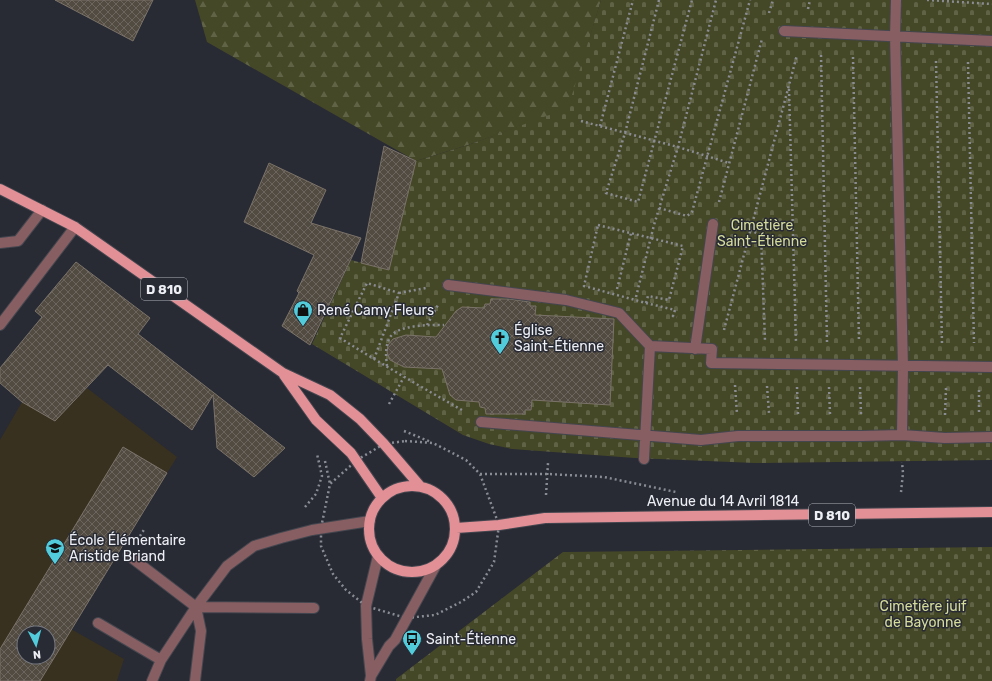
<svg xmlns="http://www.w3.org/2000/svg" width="992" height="681" font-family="Rubik,sans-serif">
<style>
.education{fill:#383120;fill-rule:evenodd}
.forest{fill:url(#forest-firs)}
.cemetery{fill:url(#cemetery-stones)}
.building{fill:url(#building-cross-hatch);stroke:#7b7369;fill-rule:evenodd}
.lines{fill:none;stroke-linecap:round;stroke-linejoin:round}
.service-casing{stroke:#44464f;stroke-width:12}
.minor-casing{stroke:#44464f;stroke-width:12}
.primary-casing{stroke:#44464f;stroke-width:12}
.path{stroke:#8a8c94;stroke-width:2.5;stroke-dasharray:2 3;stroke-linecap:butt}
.service{stroke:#875e61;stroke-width:10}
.minor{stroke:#875e61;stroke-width:10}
.primary{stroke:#e29096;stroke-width:10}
.labels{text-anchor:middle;stroke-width:3;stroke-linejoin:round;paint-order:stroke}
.shield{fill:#282a34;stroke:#b2b4bb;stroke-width:1}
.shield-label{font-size:13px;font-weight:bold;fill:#edeff5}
.park-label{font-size:14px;fill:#d5dc99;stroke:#282a34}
.poi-label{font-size:14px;fill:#edeff5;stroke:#282a34;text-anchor:start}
.street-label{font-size:14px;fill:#edeff5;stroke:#282a34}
</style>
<defs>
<pattern id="forest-firs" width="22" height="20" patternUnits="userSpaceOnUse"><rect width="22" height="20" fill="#454826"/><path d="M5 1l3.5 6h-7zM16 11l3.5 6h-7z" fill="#606346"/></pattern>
<pattern id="cemetery-stones" width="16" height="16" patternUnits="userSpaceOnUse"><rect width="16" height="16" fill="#454826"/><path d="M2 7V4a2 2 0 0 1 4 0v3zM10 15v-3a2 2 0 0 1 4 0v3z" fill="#606346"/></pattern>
<pattern id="building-cross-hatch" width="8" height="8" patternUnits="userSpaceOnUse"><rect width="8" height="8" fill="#524b42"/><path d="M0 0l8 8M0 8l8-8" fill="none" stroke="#6b655e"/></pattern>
</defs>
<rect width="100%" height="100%" fill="#282a34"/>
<path class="education" d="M32 388 65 411 87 388 177 457 71 629 124 659 117 681H0V440L22 402ZM24 633H48V657H24Z"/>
<path class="forest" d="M195 0H601L569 109 468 145 416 161 207 42Z"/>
<path class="cemetery" d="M601 0H992V460L755 463 635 458 512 449 489 444 463 435 312 344 351 260 389 270 416 161 468 145 568 108Z
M992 547V681H396V679L563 552Z"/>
<path class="building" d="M55 0H153L133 41Z
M384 146 416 161 389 270 361 263Z
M269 163 326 190 311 223 361 238 310 345 282 326 299 293 297 291 314 255 244 222Z
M76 262 150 318 138 334 285 448 254 477 217 448 213 395 192 430 108 365 55 421 22 402 0 383V368L42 317 35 311Z
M491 299H509L530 302V306H536L535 315 614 319 610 405 532 400 531 410H525V414H486L485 408 480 407 479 402 456 400 450 395 442 369 404 367 390 360 387 352 388 345 393 339 406 335 436 337 456 311 462 307 484 308 485 304H490Z
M123 447 167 473 40 681H0V649ZM24 633H48V657H24Z"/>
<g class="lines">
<g class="service-casing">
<path id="service" d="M896 0 895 36 903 367 902 435
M784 31 992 41
M448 285 566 300 619 313 650 346
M0 325 75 227
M695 349 713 224
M481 422 701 440 738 436H862L902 435 945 438 992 437
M644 459 650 346 712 349 711 363 992 367"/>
</g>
<g class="minor-casing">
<path id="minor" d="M0 243 18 241 42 210
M128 555 196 607 314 608
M98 623 161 660
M371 676 367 639 366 606 378 556
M152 681 161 660 196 607 227 566 254 546 281 538 312 530 370 521
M195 681 201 631 196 607
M370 681 371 676 389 646 395 640 436 565"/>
</g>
<g class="primary-casing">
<path id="primary" d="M0 189 75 227 283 373 330 395 360 419 384 444 420 486
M284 375 316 420 351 453 382 498
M369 529a43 43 0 1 1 86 0a43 43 0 1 1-86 0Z
M456 528 499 525 545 518 992 512"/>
</g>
<path class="path" d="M659 0 625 133 606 193 638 202 692 0
M927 0 992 4
M808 9 810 0
M769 13 773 0
M821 55 827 342
M853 57 859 342
M936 61 942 344
M968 62 974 343
M789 89 796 342
M581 121 678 147 729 163
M600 126 633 0
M719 202 762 39
M659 208 687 216 692 212 750 0
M598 225 683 246 669 300 648 296 646 303 584 286Z
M735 228 750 230 761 235 765 341
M617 289 631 233
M399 293 426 288
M636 297 654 225 678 147 716 0
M646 303 675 310 673 316 677 317
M427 325 438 305
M724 330 797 55
M374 359 399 293 367 283 340 338C380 363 421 387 462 410
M387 366C386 357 385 348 389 339 396 324 431 325 444 325
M735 385 737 414
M767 386 769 413
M797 387 798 414
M829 387 830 414
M860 387 861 414
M979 390V415
M389 404 404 377
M945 415 946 388
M404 431 431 442
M405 441 433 443 466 460 480 474 499 525 494 562 476 592 461 602 435 615 406 618 366 606 346 590 333 574 321 546V528L330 484 357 460 384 444Z
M325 461 330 484
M480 474H548L604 477 676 492
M901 492 903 473 902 462
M546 495 548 463
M305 507 316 494 322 476 317 454
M140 536 145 528"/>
<use href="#service" class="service"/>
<use href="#minor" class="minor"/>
<use href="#primary" class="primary"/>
</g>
<defs>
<g id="shop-pin" transform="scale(1)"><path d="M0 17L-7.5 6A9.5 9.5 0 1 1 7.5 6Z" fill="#52cbda" stroke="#282a34"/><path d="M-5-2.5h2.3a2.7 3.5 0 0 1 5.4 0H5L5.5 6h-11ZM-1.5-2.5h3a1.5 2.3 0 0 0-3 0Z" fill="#111"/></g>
<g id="church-pin" transform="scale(1)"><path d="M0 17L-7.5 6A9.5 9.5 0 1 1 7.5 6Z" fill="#52cbda" stroke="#282a34"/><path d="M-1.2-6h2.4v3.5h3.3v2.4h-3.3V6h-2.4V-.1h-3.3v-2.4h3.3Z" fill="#111"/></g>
<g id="school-pin" transform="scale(1)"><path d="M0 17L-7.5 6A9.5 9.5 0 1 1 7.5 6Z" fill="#52cbda" stroke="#282a34"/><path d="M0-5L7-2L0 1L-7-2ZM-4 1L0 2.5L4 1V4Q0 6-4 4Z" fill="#111"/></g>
<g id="bus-pin" transform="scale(1)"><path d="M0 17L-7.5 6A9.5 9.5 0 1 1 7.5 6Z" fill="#52cbda" stroke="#282a34"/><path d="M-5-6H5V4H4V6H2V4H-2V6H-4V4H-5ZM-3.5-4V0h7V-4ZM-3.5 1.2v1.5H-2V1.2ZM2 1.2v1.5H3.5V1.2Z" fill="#111"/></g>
</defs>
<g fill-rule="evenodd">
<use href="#shop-pin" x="303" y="310"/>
<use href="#church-pin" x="500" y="338"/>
<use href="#school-pin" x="55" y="548"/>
<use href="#bus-pin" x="412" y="639"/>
</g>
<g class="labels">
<g class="shield">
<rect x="141" y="278" width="46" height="22" rx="3"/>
<rect x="809" y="504" width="46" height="22" rx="3"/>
</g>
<g class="shield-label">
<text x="164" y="294">D 810</text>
<text x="832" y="520">D 810</text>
</g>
<g class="park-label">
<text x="762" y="230">Cimetière<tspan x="762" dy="16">Saint-Étienne</tspan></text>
<text x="923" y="611">Cimetière juif<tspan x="923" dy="16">de Bayonne</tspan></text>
</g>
<g class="poi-label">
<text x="317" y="315">René Camy Fleurs</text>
<text x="514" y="335">Église<tspan x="514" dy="16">Saint-Étienne</tspan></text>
<text x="69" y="545">École Élémentaire<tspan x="69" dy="16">Aristide Briand</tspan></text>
<text x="426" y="644">Saint-Étienne</text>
</g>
<g class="street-label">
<text x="723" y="506">Avenue du 14 Avril 1814</text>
</g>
</g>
<g transform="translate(36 645) rotate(174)"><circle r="19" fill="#282a34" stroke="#777981"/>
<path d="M0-3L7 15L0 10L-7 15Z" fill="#52cbda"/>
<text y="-6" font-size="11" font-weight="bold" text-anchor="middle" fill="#edeff5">N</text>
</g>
</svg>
